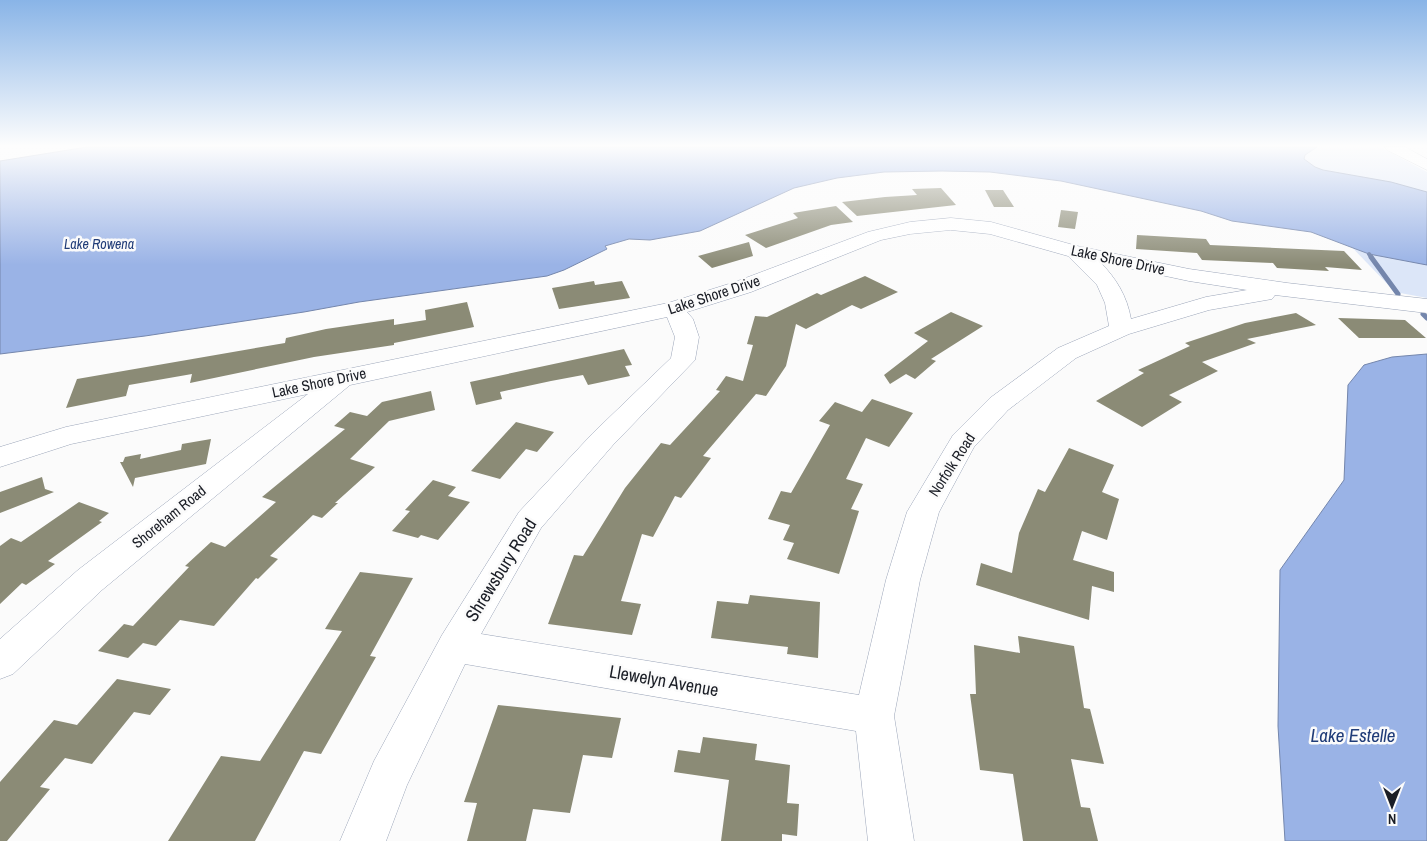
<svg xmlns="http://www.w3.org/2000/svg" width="1427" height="841" font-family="'Archivo Narrow',sans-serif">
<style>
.green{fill:#dce6f8}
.water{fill:#9ab3e6;stroke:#7486ac}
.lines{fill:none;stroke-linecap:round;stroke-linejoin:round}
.stream-far1{stroke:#7486ac;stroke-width:4}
.stream{stroke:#7486ac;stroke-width:5}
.building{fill:#8b8b76}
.minor-casing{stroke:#9ba5b9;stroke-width:1}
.major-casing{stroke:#9ba5b9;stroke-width:1}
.minor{fill:#fff;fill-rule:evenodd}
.major{fill:#fff;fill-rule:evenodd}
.labels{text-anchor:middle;stroke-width:5;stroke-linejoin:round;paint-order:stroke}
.far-water-label{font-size:14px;font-style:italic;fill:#203c78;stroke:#fbfbfb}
.street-label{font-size:15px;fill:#1a1d25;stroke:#fbfbfb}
.near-street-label{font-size:18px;fill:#1a1d25;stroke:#fbfbfb}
.near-water-label{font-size:19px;font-style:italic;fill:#203c78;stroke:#fbfbfb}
</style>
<rect width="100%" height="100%" fill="#fbfbfb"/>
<path class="green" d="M1214 147H1380L1427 172V298L1395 292 1343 238Z"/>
<path class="water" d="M87 147H1317L1305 155 1304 159 1315 167 1323 170 1391 182 1427 192V265L1369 254 1311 232 1232 221 1201 211 1061 181 990 172 942 171 884 172 837 178 794 188 700 231 650 240 629 239 605 246 607 249 564 270 547 276 359 302 304 312 145 336 0 354V161Z
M1427 354V841H1285L1278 726 1280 570 1344 480 1348 385 1364 365 1392 357Z"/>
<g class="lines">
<path class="stream-far1" d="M1369 254 1372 258"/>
<path class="stream" d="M1371 257 1398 294
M1423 314 1427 318"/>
</g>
<path class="building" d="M941 188 956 205 857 216 842 202 885 197 917 195 912 189Z
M985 190H1003L1014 207H994Z
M836 206 853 222 831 225 766 248 745 235 798 218 793 213Z
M1061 210 1078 212 1075 229 1058 227Z
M1137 235 1206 239 1210 245 1344 251 1362 270 1325 267 1329 271 1277 268 1273 263 1202 260 1197 253 1136 249Z
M749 242 753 256 712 268 698 256Z
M865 276 898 292 861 309 852 305 806 329 796 324 786 366 766 396 756 394 703 456 711 458 681 498 675 496 653 537 642 534 621 601 641 604 632 635 548 624 574 555 583 556 625 488 661 443 670 445 720 391 716 390 726 376 743 381 753 345 747 344 755 316 767 317 817 293 821 295Z
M594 281 595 285 622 281 630 298 559 309 552 288Z
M467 302 474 327 394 343V345L314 357 190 383 192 374 129 385 126 396 66 408 77 379 285 343 286 338 326 329 394 319V325L426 320 425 310Z
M951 312 983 326 931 359 936 361 915 379 906 374 890 384 884 375 928 341 914 333Z
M1296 313 1316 325 1247 339 1256 343 1202 362 1218 371 1169 395 1182 402 1142 427 1096 401 1144 373 1138 370 1190 346 1185 343 1245 323Z
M1338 318 1405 320 1426 338H1359Z
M624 349 632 365 625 366 630 376 588 385 583 375 551 381 500 392 502 399 476 405 470 382Z
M431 391 435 410 389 421 350 459 375 467 335 503H338L322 518 313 515 270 556 278 559 258 579 256 578 214 626 180 620 156 646 143 643 128 658 98 651 124 624 133 626 189 567 185 566 211 542 225 547 276 502 262 497 345 429 334 426 350 412 367 416 382 402Z
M872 399 913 413 889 447 866 438 846 479 863 484 851 509 859 511 839 574 787 559 794 543 783 540 790 525 768 519 781 491 791 493 830 425 819 421 835 402 862 412Z
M516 422 554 432 537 452 526 449 500 479 471 471Z
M211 439 206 464 135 478 133 487 120 462H123L125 457 141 454 140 459 181 450 182 444Z
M1069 448 1114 465 1102 492 1119 499 1107 540 1082 531 1073 560 1114 572V592L1092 586 1089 620 976 585 981 563 1012 573 1019 533 1038 489 1045 492Z
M42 477 45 489 54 492 0 513V492Z
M433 480 456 487 448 496 470 502 438 540 421 535 418 538 392 531 410 511 405 510Z
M79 502 109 513 99 521 102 522 48 561 55 564 26 585 22 583 0 604V546L11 538 21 542Z
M360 572 413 578 370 656 376 657 321 754 304 751 255 841H168L221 756 260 761 342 631 325 629Z
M750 595 820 602 818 658 787 654 788 647 711 638 717 601 748 604Z
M1018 636 1074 646 1084 708 1090 709 1104 764 1071 759 1081 807 1090 808 1098 841H1023L1013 774 980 770 970 694H976L974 645 1020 653Z
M117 679 171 689 150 715 134 712 92 764 65 758 40 787 50 789 7 841H0V782L54 720 77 725Z
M498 705 621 718 612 758 583 755 570 813 533 809 526 841H467L477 803 464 802Z
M703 737 757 744 755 760 790 765 787 803 799 804 797 836 782 834V841H721L729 780 674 772 678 750 700 753Z"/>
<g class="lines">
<g class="minor-casing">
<path id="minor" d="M951 218 991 222 1077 246 1189 269 1287 283 1427 299V313L1275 295 1272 299 1209 310 1129 334 1076 358 1008 410 974 447 939 512 920 580 894 716 914 841H868L856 731 465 664 407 785 386 841H340L374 761 442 635 519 512 593 433 671 358 675 337 667 317 350 385 102 590 13 674 0 679V639L78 570 308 394 71 444 0 467V447L66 427 668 303 735 282 868 232 910 222ZM951 230 990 234 1068 256 1097 285 1105 303 1109 326 1058 348 990 398 953 435 907 512 886 580 859 695 481 634 541 528 613 445 695 360 699 337 693 319 687 312 751 292 881 240 910 234ZM1100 262 1189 281 1247 290 1206 297 1131 319C1127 296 1116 278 1100 262Z"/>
</g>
<g class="major-casing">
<path id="major" d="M1385 147H1405L1427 159V170L1387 150Z"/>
</g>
<use href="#minor" class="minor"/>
<use href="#major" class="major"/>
</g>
<linearGradient id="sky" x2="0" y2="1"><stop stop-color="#89b4e7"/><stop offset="0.55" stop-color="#fdfdfd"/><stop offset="1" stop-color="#fdfdfd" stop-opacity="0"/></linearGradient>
<rect width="1427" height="265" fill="url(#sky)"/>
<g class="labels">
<g class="far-water-label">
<text x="99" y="249">Lake Rowena</text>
</g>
<g class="street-label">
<text transform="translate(1118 260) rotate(12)" y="5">Lake Shore Drive</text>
<text transform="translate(714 295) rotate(-18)" y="5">Lake Shore Drive</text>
<text transform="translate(319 383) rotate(-12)" y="5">Lake Shore Drive</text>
<text transform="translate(952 465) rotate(-57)" y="5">Norfolk Road</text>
<text transform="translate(169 517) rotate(-39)" y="5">Shoreham Road</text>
</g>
<g class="near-street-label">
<text transform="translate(501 570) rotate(-58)" y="6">Shrewsbury Road</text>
<text transform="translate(664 681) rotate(10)" y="6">Llewelyn Avenue</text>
</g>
<g class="near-water-label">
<text x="1353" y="742">Lake Estelle</text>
</g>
</g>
<g transform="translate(1392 806) rotate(180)" stroke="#fbfbfb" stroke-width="4" paint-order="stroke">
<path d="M0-4L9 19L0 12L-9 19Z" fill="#1a1d25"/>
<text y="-8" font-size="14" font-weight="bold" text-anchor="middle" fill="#1a1d25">N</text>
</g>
</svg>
